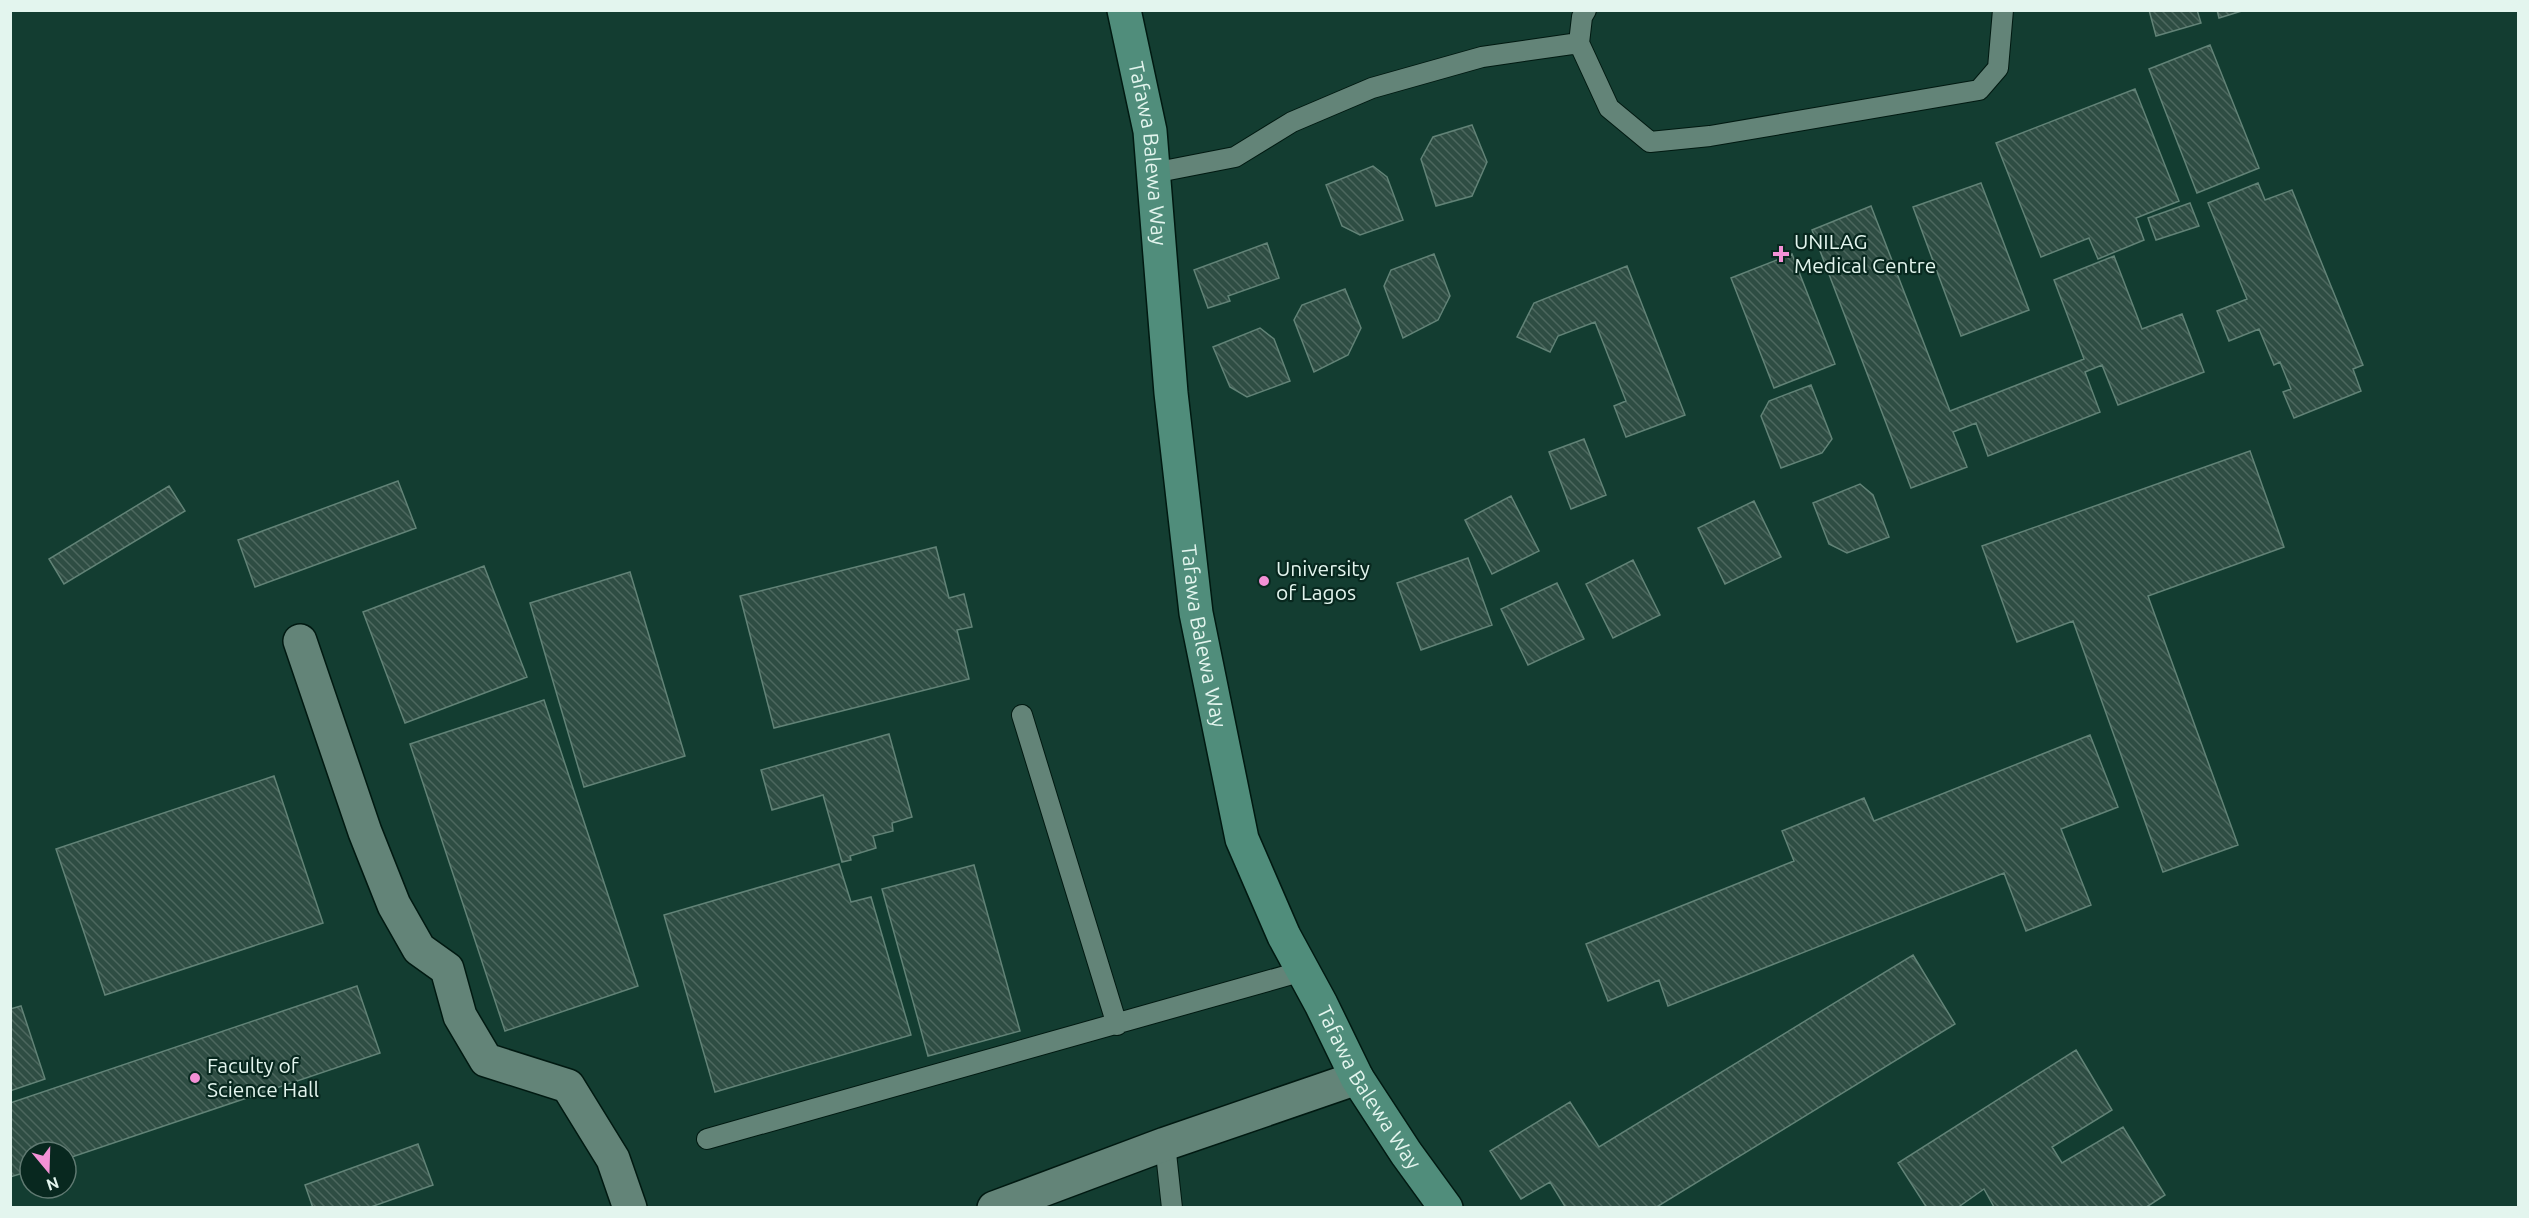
<svg xmlns="http://www.w3.org/2000/svg" width="2529" height="1218" font-family="Ubuntu,sans-serif">
<style>
.built{fill:#133d31;fill-rule:evenodd}
.building{fill:url(#building-back-hatch);stroke:#628377;stroke-width:1.5}
.lines{fill:none;stroke-linecap:round;stroke-linejoin:round}
.lane-casing{stroke:#001911;stroke-width:22}
.street-casing{stroke:#001911;stroke-width:36}
.secondary-casing{stroke:#001911;stroke-width:36}
.lane{stroke:#638478;stroke-width:20}
.street{stroke:#638478;stroke-width:33}
.secondary{stroke:#508d7b;stroke-width:33}
.poi-dot{fill:#f391d6;stroke:#08281f;stroke-width:2}
.labels{text-anchor:middle;stroke-width:4.5;stroke-linejoin:round;paint-order:stroke}
.street-label{font-size:21px;fill:#e3f5ee;stroke:#08281f}
.poi-label{font-size:21px;fill:#e3f5ee;stroke:#08281f;text-anchor:start}
</style>
<defs>
<pattern id="building-back-hatch" width="6" height="6" patternUnits="userSpaceOnUse" patternTransform="scale(1.5)"><rect width="6" height="6" fill="#2e4d43"/><path d="M-1 5l2 2M0 0l6 6M5-1l2 2" fill="none" stroke="#4c675e"/></pattern>
</defs>
<rect width="100%" height="100%" fill="#133228"/>
<path class="built" d="M10 11H2518V1207H11ZM30 1152H66V1188H30Z"/>
<path class="building" d="M2149 10H2197L2201 23 2156 36Z
M2217 10H2245L2219 18Z
M2210 45 2259 168 2197 193 2149 69Z
M2135 89 2179 201 2136 218 2144 240 2098 259 2089 238 2041 257 1996 143Z
M1472 125 1487 162 1472 196 1436 206 1421 159 1433 137Z
M1373 166 1387 177 1403 220 1360 235 1342 226 1326 185Z
M1981 183 2029 310 1961 336 1913 207Z
M2258 183 2265 200 2292 190 2363 365 2353 369 2361 391 2294 418 2283 392 2291 389 2280 362 2274 365 2259 329 2229 341 2217 311 2247 299 2208 203Z
M2190 203 2199 226 2156 240 2148 218Z
M1871 206 1950 411 2084 359 2054 280 2114 256 2142 329 2182 314 2204 372 2118 405 2102 365 2085 372 2100 412 1988 456 1976 423 1953 432 1967 467 1911 488 1812 230Z
M1267 243 1279 278 1228 296 1230 301 1208 308 1194 270Z
M1434 254 1450 296 1438 320 1403 338 1384 286 1391 270Z
M1792 254 1835 364 1774 388 1731 278Z
M1627 266 1685 415 1626 437 1614 406 1626 401 1595 322 1558 336 1550 352 1517 337 1534 303Z
M1345 289 1361 328 1348 355 1314 372 1294 320 1302 305Z
M1260 328 1274 339 1290 381 1247 397 1230 387 1213 347Z
M1811 385 1832 439 1822 453 1781 468 1761 416 1769 401Z
M1584 439 1606 495 1571 509 1549 452Z
M2250 451 2284 547 2148 596 2238 845 2163 872 2073 621 2017 642 1982 546Z
M398 481 416 528 255 587 238 540Z
M1860 484 1873 495 1889 537 1847 553 1829 544 1813 503Z
M169 486 185 511 64 584 49 559Z
M1511 496 1539 551 1492 574 1465 520Z
M1754 501 1781 557 1725 584 1698 528Z
M936 547 949 598 964 594 972 627 957 630 969 679 774 728 740 596Z
M1468 558 1492 625 1421 650 1397 583Z
M1633 560 1660 615 1613 638 1586 584Z
M484 566 527 677 405 723 363 612Z
M630 572 685 756 584 787 530 603Z
M1557 583 1584 639 1528 665 1501 609Z
M544 700 638 986 505 1031 410 744Z
M889 734 912 817 892 823 893 831 873 836 876 848 850 856 851 860 842 862 823 795 772 810 761 770Z
M2090 735 2118 807 2061 829 2091 905 2026 931 2004 873 1668 1006 1659 980 1608 1001 1586 944 1794 861 1782 831 1864 798 1874 821Z
M274 776 323 923 105 995 56 849Z
M839 864 851 902 871 897 911 1035 715 1092 664 915Z
M974 865 1020 1031 928 1056 882 889Z
M1913 955 1955 1024 1655 1208H1566L1550 1182 1521 1199 1490 1151 1570 1102 1599 1147Z
M357 986 380 1053 66 1159V1152H30V1171L10 1177V1103Z
M21 1006 45 1079 10 1091V1009Z
M2076 1050 2112 1110 2052 1147 2062 1163 2123 1127 2165 1195 2145 1208H1993L1994 1207 1984 1189 1957 1208H1927L1898 1163Z
M418 1144 433 1185 368 1208H313L305 1185Z"/>
<g class="lines">
<g class="lane-casing">
<path id="lane" d="M1586 10 1582 17 1579 43 1609 108 1650 142 1710 136 1979 90 1998 68 2003 10
M1153 173 1235 157 1292 122 1372 88 1482 57 1579 43
M1022 715 1117 1025
M707 1139 1303 971
M1165 1144 1172 1208"/>
</g>
<g class="street-casing">
<path id="street" d="M300 641 365 832 394 905 419 949 447 969 460 1016 486 1060 568 1086 613 1159 630 1208
M994 1208 1165 1144 1357 1078"/>
</g>
<g class="secondary-casing">
<g id="secondary">
<path id="s1" d="M1124 10 1150 131 1171 393 1196 613 1242 839 1284 936 1321 1004 1357 1078 1406 1153 1446 1208"/>
</g>
</g>
<use href="#lane" class="lane"/>
<use href="#street" class="street"/>
<use href="#secondary" class="secondary"/>
</g>
<g class="poi-dot">
<path d="M1778 245h6v6h6v6h-6v6h-6v-6h-6v-6h6z"/>
<circle cx="1264" cy="581" r="6"/>
<circle cx="195" cy="1078" r="6"/>
</g>
<g class="labels">
<g class="street-label">
<text dy="7" stroke="none"><textPath href="#s1" startOffset="146">Tafawa Balewa Way</textPath></text>
<text dy="7" stroke="none"><textPath href="#s1" startOffset="632">Tafawa Balewa Way</textPath></text>
<text dy="7" stroke="none"><textPath href="#s1" startOffset="1118">Tafawa Balewa Way</textPath></text>
</g>
<g class="poi-label">
<text x="1794" y="249">UNILAG<tspan x="1794" dy="24">Medical Centre</tspan></text>
<text x="1276" y="576">University<tspan x="1276" dy="24">of Lagos</tspan></text>
<text x="207" y="1073">Faculty of<tspan x="207" dy="24">Science Hall</tspan></text>
</g>
</g>
<rect width="2529" height="1218" fill="none" stroke="#e3f5ee" stroke-width="24"/>
<g transform="translate(48 1170) rotate(161)"><circle r="28" fill="#08281f" stroke="#607a72" stroke-width="1.5"/>
<path d="M0-4.5L10 22L0 15L-10 22Z" fill="#f391d6"/>
<text y="-9" font-size="16" font-weight="bold" text-anchor="middle" fill="#e3f5ee">N</text>
</g>
</svg>
